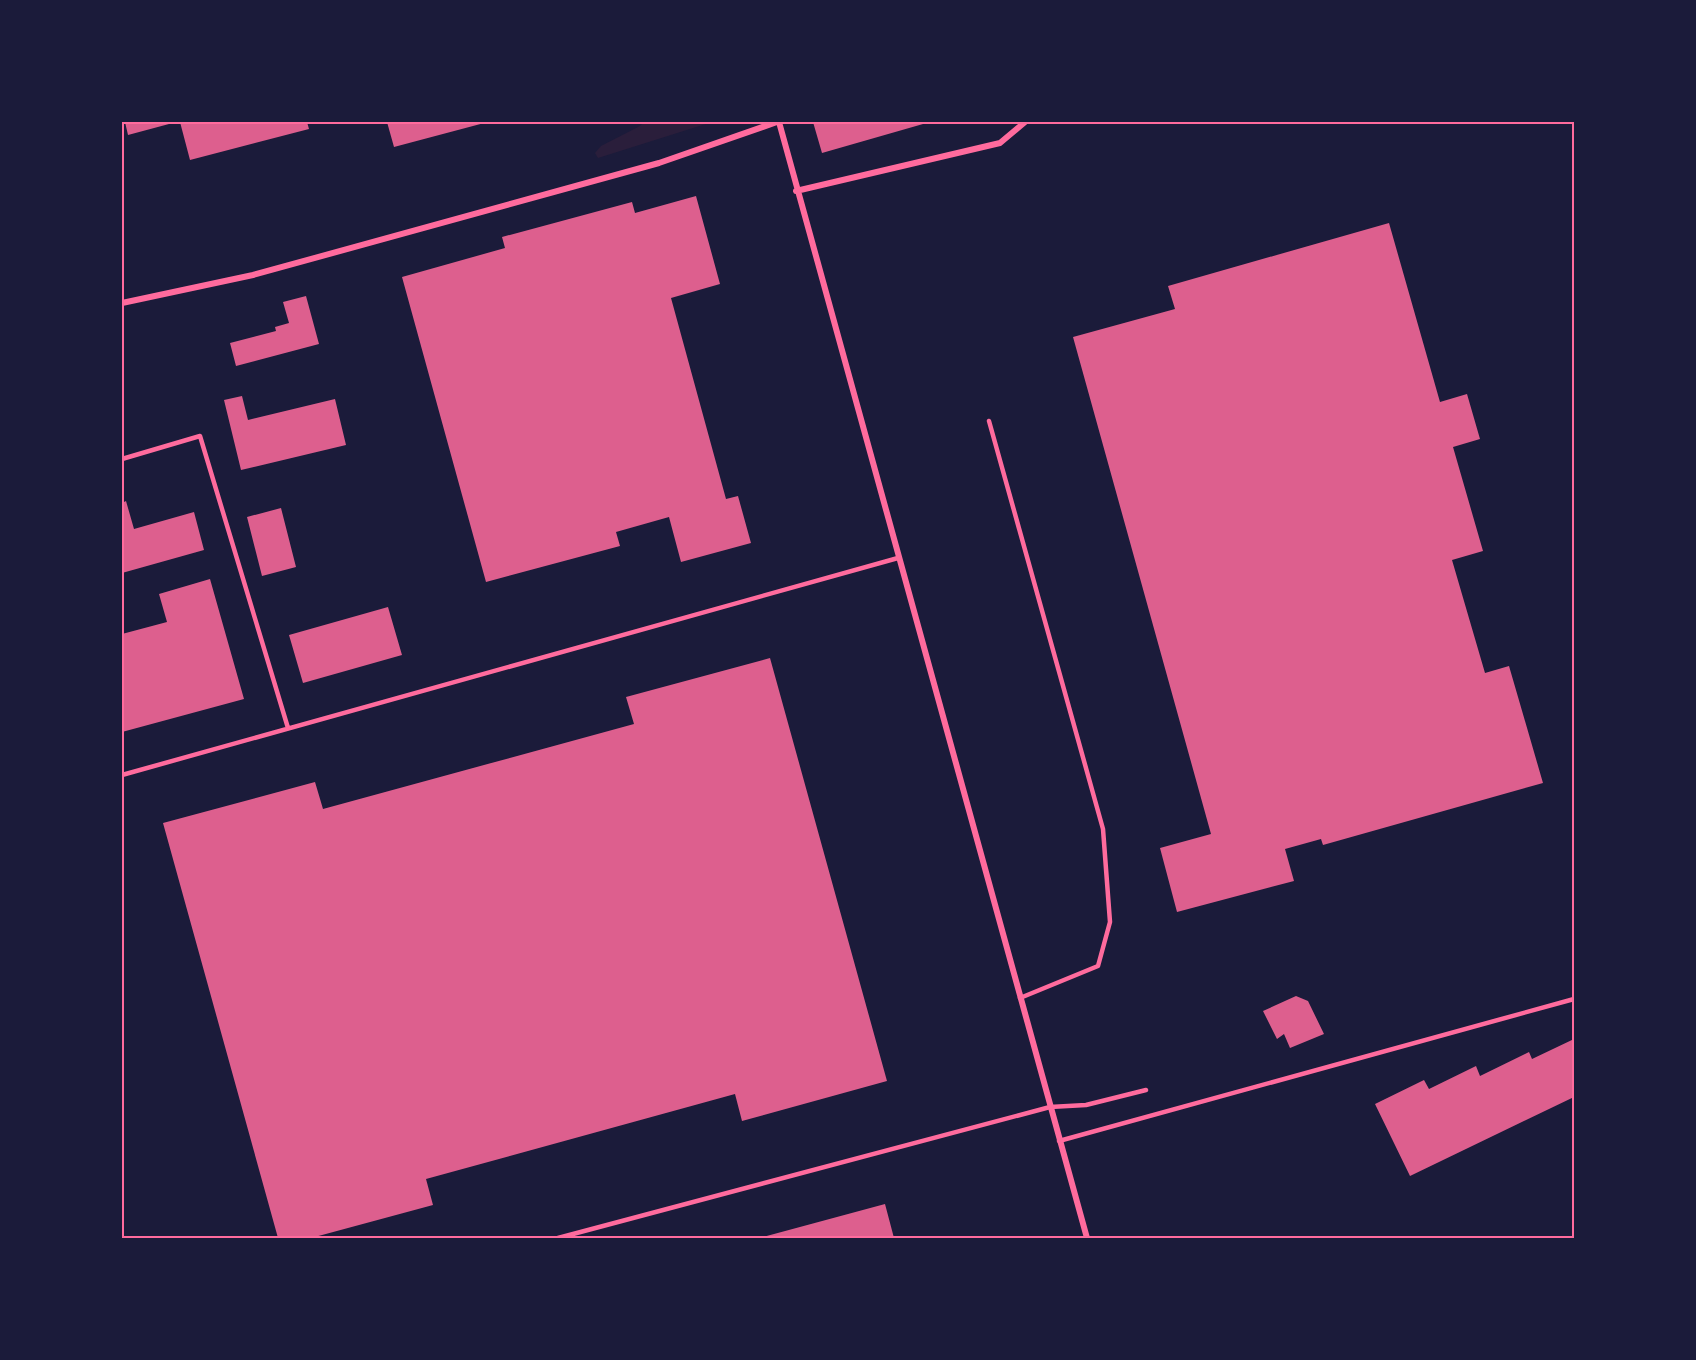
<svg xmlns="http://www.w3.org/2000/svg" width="1696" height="1360" font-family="Inter,sans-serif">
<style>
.green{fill:#2a1e3b}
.building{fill:#dd5f8e}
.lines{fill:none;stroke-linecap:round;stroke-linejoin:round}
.service{stroke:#ff6b9d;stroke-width:4.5}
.minor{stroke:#ff6b9d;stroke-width:6}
.neatline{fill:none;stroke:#ff6b9d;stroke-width:2}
</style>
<rect width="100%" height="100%" fill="#1b1b3a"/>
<path class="green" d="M644 122H712L598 158 595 153 601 146 640 126Z"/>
<path class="building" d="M125 122H168L169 124 128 135Z
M180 122H307L309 129 190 160Z
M387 122H488L394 147Z
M813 122H930L822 153Z
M696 196 720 284 671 298 726 499 738 496 751 543 681 562 669 517 616 532 620 546 486 582 402 277 505 248 502 237 632 202 635 213Z
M1389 223 1440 402 1467 394 1480 439 1453 447 1483 551 1452 560 1485 673 1509 666 1543 783 1323 845 1321 839 1285 849 1294 881 1177 912 1160 848 1211 834 1073 337 1175 309 1168 286Z
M306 296 319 344 236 366 230 343 276 331 275 327 289 323 283 302Z
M242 396 248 420 335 399 346 445 241 470 224 400Z
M126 501 134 529 194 512 204 550 122 573V503Z
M281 508 296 567 262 576 247 517Z
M210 579 244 699 122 732V634L167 622 159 594Z
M388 607 402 655 303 683 289 635Z
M770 658 887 1081 742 1121 735 1094 426 1179 433 1205 311 1238H278L163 823 315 782 323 809 634 724 626 697Z
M1296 996 1308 1001 1324 1034 1290 1048 1284 1034 1277 1039 1263 1011Z
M1574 1039V1097L1410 1176 1375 1104 1424 1080 1429 1089 1476 1066 1480 1076 1529 1052 1532 1059Z
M885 1204 894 1238H759Z"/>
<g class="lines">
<path class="service" d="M989 421 1103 829 1110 922 1098 966 1020 998
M122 459 200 436 288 728
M122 775 898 558
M1059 1141 1574 999
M558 1238 1050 1107 1086 1105 1146 1090"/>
<path class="minor" d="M779 122 1087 1238
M796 191 1000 143 1025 122
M122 303 253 275 659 163 777 122"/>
</g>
<rect width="1696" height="1360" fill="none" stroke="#1b1b3a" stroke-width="246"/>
<rect x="123" y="123" width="1450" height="1114" class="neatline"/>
</svg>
